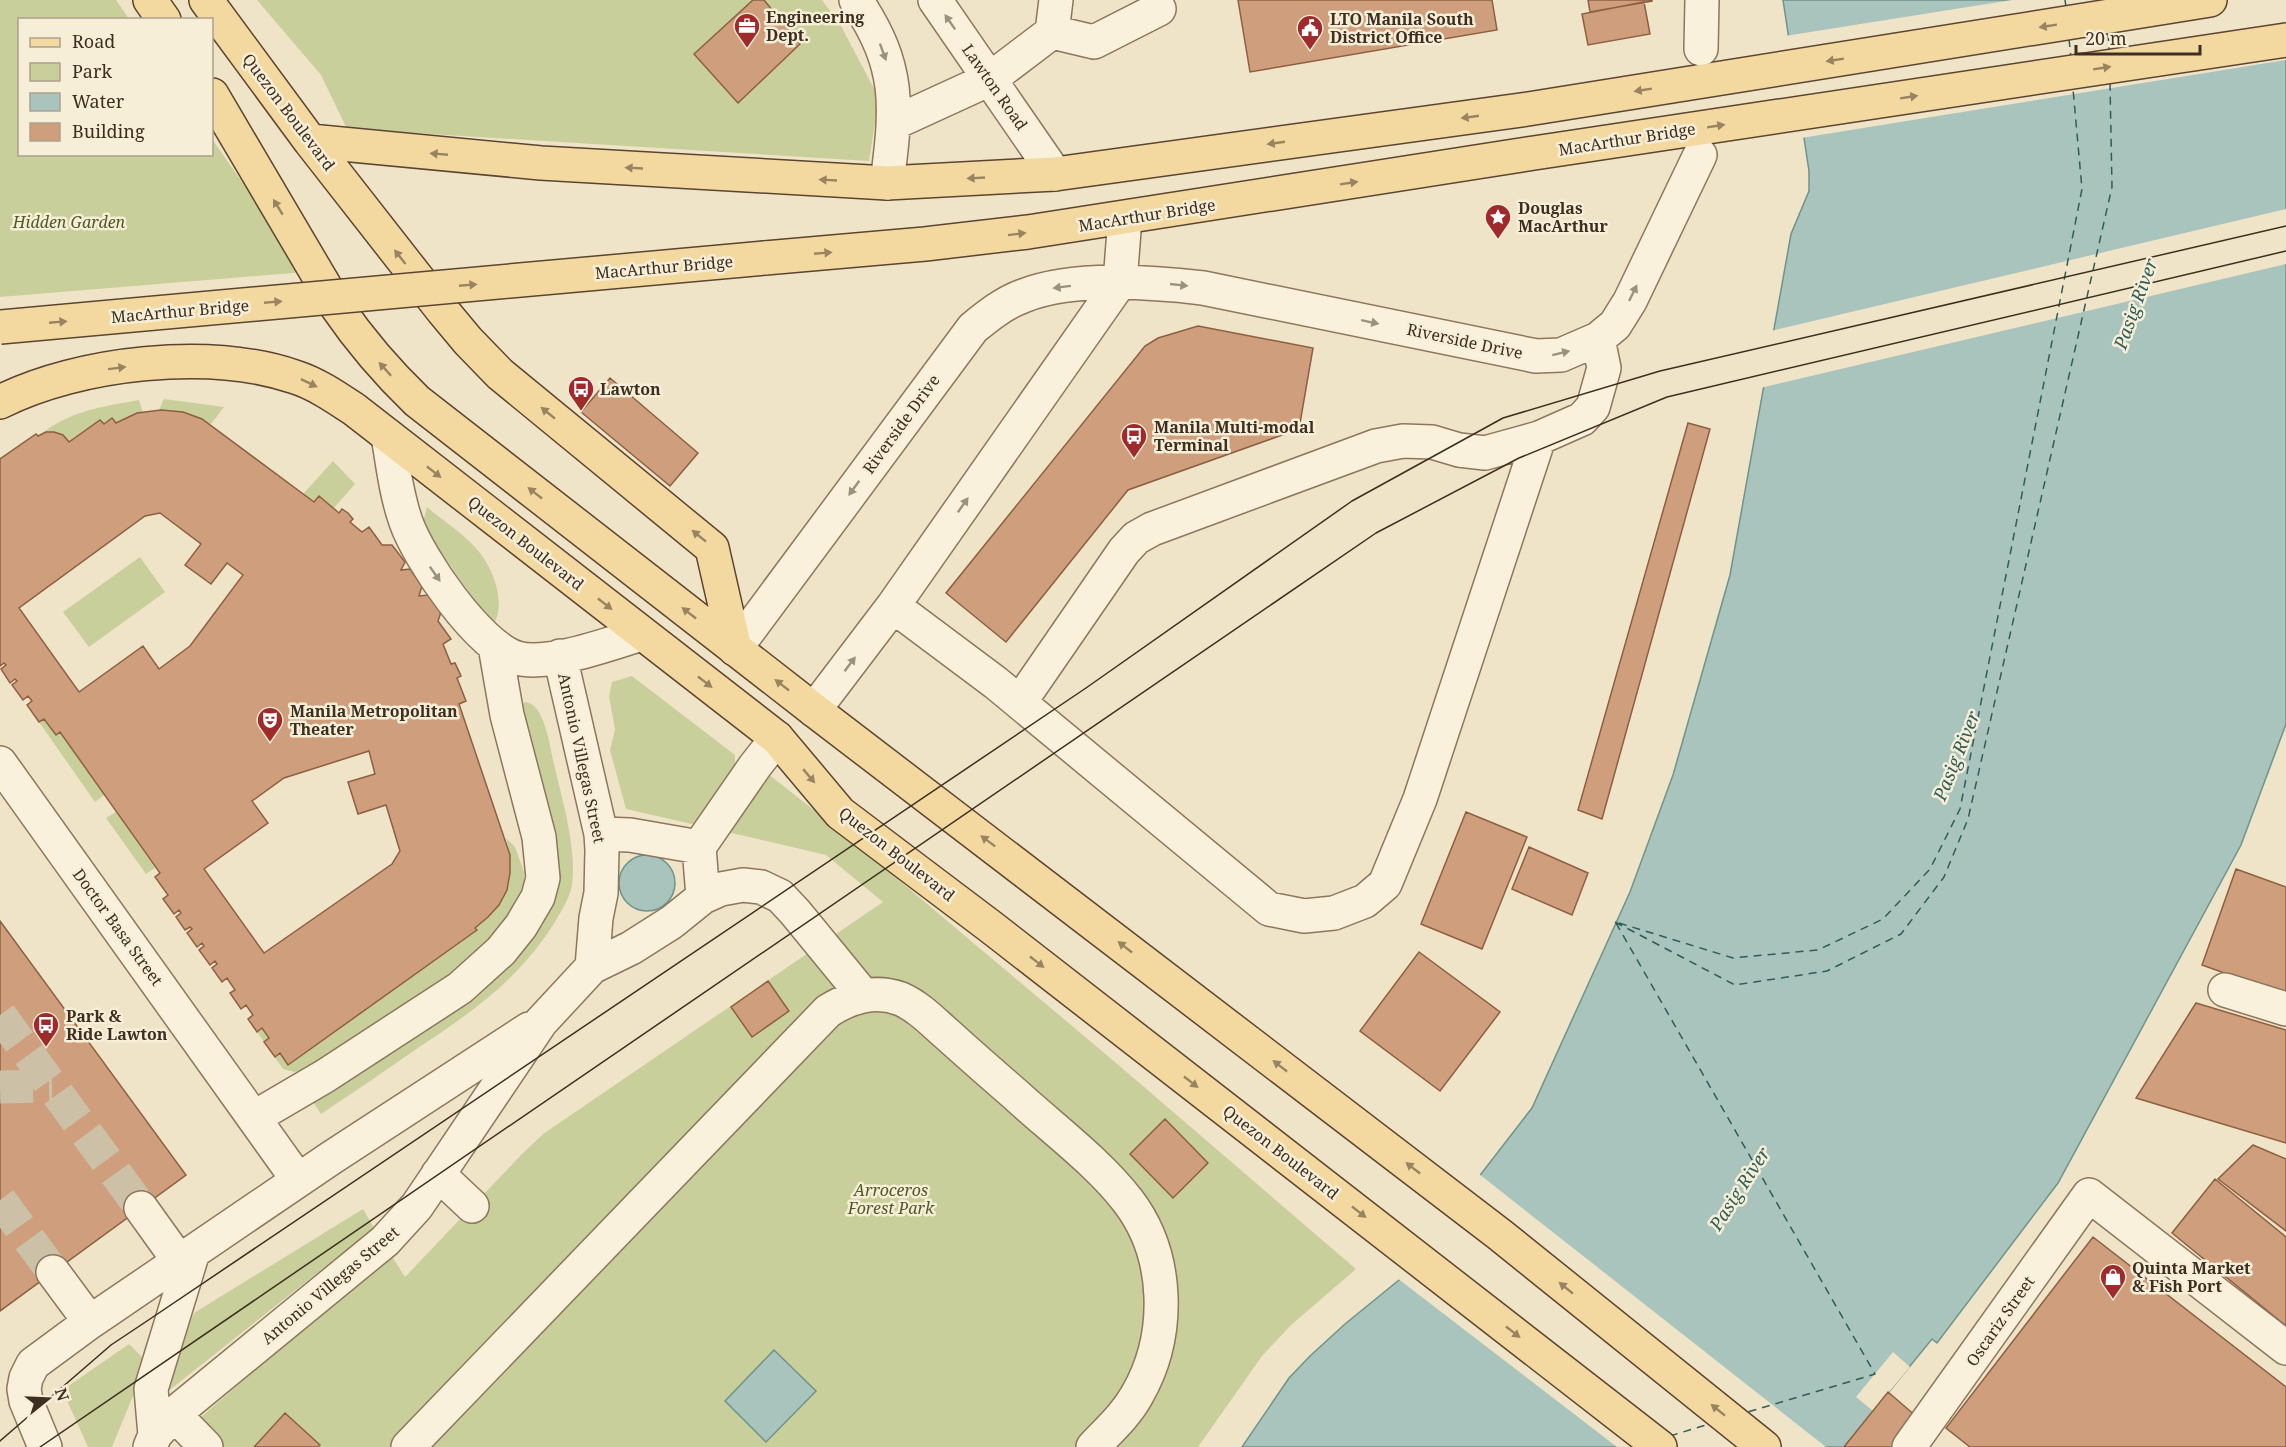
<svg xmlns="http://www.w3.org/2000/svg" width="2286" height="1447" font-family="'Noto Serif',serif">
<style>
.green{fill:#c9cf9b}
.water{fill:#a9c4bc;stroke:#6f938a;stroke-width:1.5}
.pier{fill:#f0e4c8}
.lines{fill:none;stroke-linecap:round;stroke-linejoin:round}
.ferry{stroke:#2f5d5a;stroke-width:1.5;stroke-dasharray:8 6;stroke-linecap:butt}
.building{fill:#cf9f7d;stroke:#8d5f41;stroke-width:1.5;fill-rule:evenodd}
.minor-tunnel{stroke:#ccc0a6;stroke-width:33;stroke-dasharray:33 16;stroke-linecap:butt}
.minor-casing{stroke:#8d765c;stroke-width:36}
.major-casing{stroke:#5b4430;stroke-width:36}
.minor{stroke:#faf1dc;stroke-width:33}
.major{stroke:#f3d9a0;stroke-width:33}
.tram{stroke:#3d2e20;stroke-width:1.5}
.major-bridge-casing{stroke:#5b4430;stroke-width:36;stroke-linecap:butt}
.major-bridge{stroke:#f3d9a0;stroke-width:33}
.oneway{fill:#9c907e}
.oneway2{fill:#988460}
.labels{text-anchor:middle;stroke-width:5;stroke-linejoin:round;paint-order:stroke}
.poi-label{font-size:16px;font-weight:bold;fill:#3d2e20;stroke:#f7eed8;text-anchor:start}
.street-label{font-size:16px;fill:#3d2e20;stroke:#f7eed8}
.park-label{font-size:16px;font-style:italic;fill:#4d5a26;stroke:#f7eed8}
.water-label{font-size:18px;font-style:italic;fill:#2f5d5a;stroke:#f7eed8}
</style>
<rect width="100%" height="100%" fill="#f0e4c8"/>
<path class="green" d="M0 0H116L129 19 20 20V154H212V139L305 272 0 297Z
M257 0H822L841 26 879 98 869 161 347 129 321 75Z
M164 399 224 407 211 424 183 412 159 410Z
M139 400 143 413 116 423 112 418 104 424 100 420 69 442C60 431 50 429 38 436 72 410 97 408 139 400Z
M333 461 355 484 334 508 319 496 314 502 303 494Z
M427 507C442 520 460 531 474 546 491 564 506 597 495 622L475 601 426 530 423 522Z
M140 557 165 592 89 647 63 612Z
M632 676 735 755V775L696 825 626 809 610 750 615 729 609 696 612 682Z
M525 702C545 703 550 748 554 764 562 800 577 847 572 885 570 898 561 911 555 922 518 981 472 1012 415 1050 384 1072 352 1093 321 1114L313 1102 547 899 521 705Z
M44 719 55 735 60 732 104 795 95 802 39 722Z
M767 773 844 834 1115 1062 1356 1269 1290 1326 1262 1356 1198 1447H216L199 1421 201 1417 385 1258 389 1256 393 1258 405 1277 521 1155 543 1134 883 902 826 855 723 831Z
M116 812 155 868 146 874 106 818Z
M506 838 515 847 524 872V885L511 918 452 976 306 1068 295 1072 283 1069 255 1029 260 1025 289 1065 476 930 475 928C507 902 516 878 506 838Z
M363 1209 374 1228 167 1392 162 1388 194 1313Z
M129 1344 147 1362 112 1447H88L64 1394V1389Z"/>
<path class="water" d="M1783 0H2286V724L2241 845 2058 1183 1937 1343 1932 1339 1844 1447H1242L1289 1378 1310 1356 1345 1324 1399 1280 1532 1108 1630 892 1673 775 1730 575 1791 234 1809 191V171Z
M619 883a28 28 0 1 1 56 0a28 28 0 1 1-56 0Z
M774 1350 816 1391 766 1442 725 1401Z"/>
<path class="pier" d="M2012 0H2286V60L1801 138 1785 36Z
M2286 209V264L1760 388 1771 331Z
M1479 1174 1826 1447H1617L1397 1278Z
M1893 1352 1910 1367 1873 1411 1856 1397Z"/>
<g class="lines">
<path class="ferry" d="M2065 0 2066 7
M2108 33 2109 49
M2069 39 2071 58
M1615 922 1735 985 1827 971 1901 934 1944 877 1968 819 2112 187 2110 84
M1616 923 1875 1374 1748 1412
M1619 923 1733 958 1818 950 1883 919 1930 869 1960 809 2082 189 2073 89
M1670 1436 1709 1424"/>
</g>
<path class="building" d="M753 0H764L800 44 738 103 694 54Z
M1238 0H1492L1497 30 1250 72Z
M1588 0H1652V1L1590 12Z
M1644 2 1650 34 1588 45 1582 14Z
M1198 326 1313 348 1299 429 1128 490 1006 642 946 593 1145 346 1158 338Z
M610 378 698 453 670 486 581 412Z
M161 410 183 412 202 419 314 502 319 496 339 513 342 509 348 513 353 519 350 522 362 532 369 527 382 545H392L405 562 401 570 410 569 422 586 419 596 429 595 441 612 438 621 451 639 443 644 451 664 455 663 461 676 457 678 466 701 459 704 510 855V873L507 890 499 905 488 917 475 928 477 930 288 1065 280 1053 275 1057 264 1042 269 1038 262 1028 257 1032 255 1029 248 1019 253 1015 246 1005 241 1009 230 993 235 990 227 978 222 982 212 968 217 964 215 961 210 965 199 950 204 946 202 943 197 947 187 933 192 929 190 927 185 930 176 917 181 913 179 910 174 914 163 899 168 895 155 877 160 873 60 732 56 735 44 719 39 722 27 705 32 701 28 696 23 700 12 685 17 681 15 679 10 683 1 669 6 665 4 663 0 666V459L36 434 38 436 46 432H54L63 435 69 442 100 420 104 424 112 418 116 423 137 413ZM160 513 201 544 185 565 211 584 227 563 243 575 190 646 159 669 143 646 79 692 19 608 145 516ZM369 751 375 774 348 782 358 814 386 805 400 851 392 864 264 953 204 869 268 823 252 801 284 778Z
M1688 423 1710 429 1602 819 1578 810Z
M1466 812 1527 837 1482 949 1421 924Z
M1529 847 1588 873 1572 915 1512 889Z
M2236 869 2286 887V995L2202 965Z
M0 921 186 1175 0 1311Z
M1419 952 1500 1012 1440 1091 1360 1031Z
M768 981 789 1011 752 1037 731 1007Z
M2196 1003 2286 1030V1143L2136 1098Z
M1165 1119 1208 1163 1173 1198 1130 1154Z
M2253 1145 2286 1159V1231L2218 1179Z
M2215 1179 2286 1237V1326L2172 1233Z
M2093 1237 2286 1387V1447H1970L1946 1428Z
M1888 1392 1917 1417 1892 1447H1844Z
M285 1413 320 1445 318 1447H254Z"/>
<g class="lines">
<path class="minor-tunnel" d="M0 1015 141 1208
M0 1087 52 1086
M0 1200 53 1272"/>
<g class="minor-casing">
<path id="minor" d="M856 0C901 67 897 106 887 183
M935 0 1055 174
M1052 32 1094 42 1159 9
M1701 49 1702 0
M894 123 990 79 1052 32 1056 0
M388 436C393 465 396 494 406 522 419 559 478 646 517 658 548 667 611 643 642 634
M893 606 996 683 1269 909 1304 916 1334 913 1365 901 1385 884 1420 799 1539 438 1582 419 1593 407 1604 368 1598 339
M735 649 973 328C989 315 1004 303 1023 296 1073 276 1151 282 1203 288L1536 356 1561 355 1598 339 1615 325 1630 301 1700 155
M1020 702 1124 551 1136 538 1152 529 1376 446 1403 441 1432 442 1459 450 1485 453 1539 438
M814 710 893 606 1120 282 1125 218
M0 763 298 1180
M601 834 630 835 699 847
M703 897 699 847 755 766 777 738
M592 967 631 948 672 922 703 897 721 889 743 885 761 887 780 896 795 912 863 995
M2225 990 2286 1009
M255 1117 325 1076 460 988 501 951 521 926 538 897 543 878 539 837 507 715 495 646
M438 1174 472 1206
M141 1208 179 1261
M53 1272 90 1322
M174 1414 206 1447
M155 1435 151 1389 193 1252
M45 1447 26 1401 24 1389 26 1378 33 1364 90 1322 331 1158 529 1029
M150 1447 155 1435 174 1414 385 1241 417 1206 541 1022 592 967 596 918 601 893 602 850 601 834 560 656
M408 1447 828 1011C850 997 874 989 901 999 919 1007 933 1022 948 1035 970 1055 993 1075 1016 1095 1052 1128 1099 1163 1128 1201 1170 1256 1171 1336 1137 1395 1126 1415 1109 1430 1093 1447
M1909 1447 2089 1195 2286 1348"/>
</g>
<g class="major-casing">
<path id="major" d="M150 0 164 20
M206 0 310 141 443 311 468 341 500 374 712 548 735 649
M212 95 337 307C361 342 387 372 417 401L814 710 1499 1234 1764 1447
M310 141 541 163 887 183 1055 174 1528 109 2210 0
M765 258 925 244 1028 232 1534 153 2286 40
M0 402C80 362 210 348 295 377 317 384 337 398 355 410L777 738 840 813 991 927 1660 1447"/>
</g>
<use href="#minor" class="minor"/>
<use href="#major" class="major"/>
<path class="tram" d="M0 1441 111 1345 147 1321 1086 688 1352 501 1503 418 1660 371 2286 226
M40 1447 1376 533 1519 458 1667 397 2286 251"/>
<g class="major-bridge-casing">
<path id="major-bridge" d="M0 327 765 258"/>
</g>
<use href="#major-bridge" class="major-bridge"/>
</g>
<defs><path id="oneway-solid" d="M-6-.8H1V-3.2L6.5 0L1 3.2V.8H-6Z" transform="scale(1.5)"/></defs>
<g class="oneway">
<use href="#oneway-solid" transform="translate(950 22) rotate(-125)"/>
<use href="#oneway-solid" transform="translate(883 52) rotate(70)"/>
<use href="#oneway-solid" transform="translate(1179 285) rotate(6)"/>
<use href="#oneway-solid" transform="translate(1062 287) rotate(173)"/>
<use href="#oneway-solid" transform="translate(1633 293) rotate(-64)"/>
<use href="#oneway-solid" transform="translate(1370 322) rotate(12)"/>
<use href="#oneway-solid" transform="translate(1561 353) rotate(-14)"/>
<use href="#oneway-solid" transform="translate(854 488) rotate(126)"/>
<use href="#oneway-solid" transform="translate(963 505) rotate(-55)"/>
<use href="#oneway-solid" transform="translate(435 574) rotate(55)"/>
<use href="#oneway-solid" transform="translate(850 664) rotate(-53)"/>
</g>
<g class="oneway2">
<use href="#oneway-solid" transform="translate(2048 26) rotate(171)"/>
<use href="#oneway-solid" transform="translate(1835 60) rotate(171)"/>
<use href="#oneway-solid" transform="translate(2102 68) rotate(-9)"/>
<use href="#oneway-solid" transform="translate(1643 90) rotate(171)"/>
<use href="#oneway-solid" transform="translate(1909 97) rotate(-9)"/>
<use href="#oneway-solid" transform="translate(1470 117) rotate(172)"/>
<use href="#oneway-solid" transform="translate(1716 126) rotate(-9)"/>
<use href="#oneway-solid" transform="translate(1276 143) rotate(172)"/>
<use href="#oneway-solid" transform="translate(439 154) rotate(-175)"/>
<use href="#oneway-solid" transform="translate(634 168) rotate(-177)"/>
<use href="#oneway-solid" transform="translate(976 178) rotate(177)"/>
<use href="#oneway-solid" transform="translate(828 180) rotate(-177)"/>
<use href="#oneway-solid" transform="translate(1349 183) rotate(-9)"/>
<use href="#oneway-solid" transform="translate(278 207) rotate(-121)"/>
<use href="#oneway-solid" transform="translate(1017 234) rotate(-7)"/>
<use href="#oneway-solid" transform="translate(823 253) rotate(-5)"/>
<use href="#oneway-solid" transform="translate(400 257) rotate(-128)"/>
<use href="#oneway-solid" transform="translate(468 285) rotate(-5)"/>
<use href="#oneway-solid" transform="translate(273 302) rotate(-5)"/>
<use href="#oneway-solid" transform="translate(58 322) rotate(-5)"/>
<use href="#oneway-solid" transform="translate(117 368) rotate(-7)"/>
<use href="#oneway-solid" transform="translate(385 369) rotate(-132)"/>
<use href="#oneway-solid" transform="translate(309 383) rotate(26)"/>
<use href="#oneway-solid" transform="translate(548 413) rotate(-141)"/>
<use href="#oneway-solid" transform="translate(434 472) rotate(38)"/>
<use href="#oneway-solid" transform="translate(535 493) rotate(-142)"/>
<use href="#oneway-solid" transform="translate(699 536) rotate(-141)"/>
<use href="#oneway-solid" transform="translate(605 604) rotate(38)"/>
<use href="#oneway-solid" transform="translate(689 613) rotate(-142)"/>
<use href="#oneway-solid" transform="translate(705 682) rotate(38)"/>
<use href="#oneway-solid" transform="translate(782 685) rotate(-142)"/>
<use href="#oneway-solid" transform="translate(809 776) rotate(50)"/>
<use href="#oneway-solid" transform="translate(988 841) rotate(-143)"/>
<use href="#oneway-solid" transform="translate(1125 947) rotate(-142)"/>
<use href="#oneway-solid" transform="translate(1037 962) rotate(38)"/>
<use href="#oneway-solid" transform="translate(1280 1066) rotate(-142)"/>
<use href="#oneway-solid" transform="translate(1191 1082) rotate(38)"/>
<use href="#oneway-solid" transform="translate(1413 1168) rotate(-142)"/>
<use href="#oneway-solid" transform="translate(1359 1212) rotate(38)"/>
<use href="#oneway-solid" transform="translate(1566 1288) rotate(-141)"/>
<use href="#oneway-solid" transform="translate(1513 1332) rotate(38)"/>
<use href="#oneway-solid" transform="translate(1718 1410) rotate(-141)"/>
</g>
<defs>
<g id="office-pin" transform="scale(1.35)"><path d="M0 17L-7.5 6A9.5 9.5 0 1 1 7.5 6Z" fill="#9e2a2b" stroke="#f7eed8"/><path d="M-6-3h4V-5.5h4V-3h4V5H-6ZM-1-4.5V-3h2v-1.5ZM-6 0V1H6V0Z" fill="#fff"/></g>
<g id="civic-pin" transform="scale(1.35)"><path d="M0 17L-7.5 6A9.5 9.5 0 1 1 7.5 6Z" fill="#9e2a2b" stroke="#f7eed8"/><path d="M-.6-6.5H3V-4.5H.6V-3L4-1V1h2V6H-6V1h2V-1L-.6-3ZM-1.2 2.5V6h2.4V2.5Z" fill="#fff"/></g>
<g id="sight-pin" transform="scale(1.35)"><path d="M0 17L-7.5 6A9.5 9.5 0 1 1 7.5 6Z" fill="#9e2a2b" stroke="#f7eed8"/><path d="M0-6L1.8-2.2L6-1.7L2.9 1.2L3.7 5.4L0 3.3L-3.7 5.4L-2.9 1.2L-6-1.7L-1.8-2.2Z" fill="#fff"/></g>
<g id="bus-pin" transform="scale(1.35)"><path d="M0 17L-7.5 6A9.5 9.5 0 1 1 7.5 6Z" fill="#9e2a2b" stroke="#f7eed8"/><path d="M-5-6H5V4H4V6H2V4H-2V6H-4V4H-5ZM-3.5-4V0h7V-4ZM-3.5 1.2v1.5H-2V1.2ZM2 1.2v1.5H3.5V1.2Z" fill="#fff"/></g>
<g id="theatre-pin" transform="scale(1.35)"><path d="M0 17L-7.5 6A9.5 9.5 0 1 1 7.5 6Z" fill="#9e2a2b" stroke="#f7eed8"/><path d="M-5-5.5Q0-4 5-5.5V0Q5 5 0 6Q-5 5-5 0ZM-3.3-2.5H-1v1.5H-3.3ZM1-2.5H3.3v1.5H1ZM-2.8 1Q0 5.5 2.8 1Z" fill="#fff"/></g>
<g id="shop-pin" transform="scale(1.35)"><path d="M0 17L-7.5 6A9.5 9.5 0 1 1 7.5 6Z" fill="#9e2a2b" stroke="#f7eed8"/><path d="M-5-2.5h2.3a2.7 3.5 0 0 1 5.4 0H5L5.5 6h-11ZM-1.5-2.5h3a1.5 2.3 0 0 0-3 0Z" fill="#fff"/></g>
</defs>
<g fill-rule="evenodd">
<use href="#office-pin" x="747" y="26"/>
<use href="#civic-pin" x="1310" y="28"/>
<use href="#sight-pin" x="1498" y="217"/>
<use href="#bus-pin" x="581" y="389"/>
<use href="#bus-pin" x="1134" y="436"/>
<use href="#theatre-pin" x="270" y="720"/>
<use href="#bus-pin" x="46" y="1025"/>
<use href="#shop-pin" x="2113" y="1277"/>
</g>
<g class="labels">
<g class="poi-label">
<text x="766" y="23">Engineering<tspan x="766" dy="18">Dept.</tspan></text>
<text x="1330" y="25">LTO Manila South<tspan x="1330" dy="18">District Office</tspan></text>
<text x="1518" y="214">Douglas<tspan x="1518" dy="18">MacArthur</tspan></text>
<text x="600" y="395">Lawton</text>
<text x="1154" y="433">Manila Multi-modal<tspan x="1154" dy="18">Terminal</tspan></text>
<text x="290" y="717">Manila Metropolitan<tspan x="290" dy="18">Theater</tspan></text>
<text x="66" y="1022">Park &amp;<tspan x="66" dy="18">Ride Lawton</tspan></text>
<text x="2132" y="1274">Quinta Market<tspan x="2132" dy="18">&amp; Fish Port</tspan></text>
</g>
<g class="street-label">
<text transform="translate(995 87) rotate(55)" y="6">Lawton Road</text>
<text transform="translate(289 112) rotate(53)" y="6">Quezon Boulevard</text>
<text transform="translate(1627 139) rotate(-9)" y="6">MacArthur Bridge</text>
<text transform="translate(1147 215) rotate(-9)" y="6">MacArthur Bridge</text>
<text transform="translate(664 267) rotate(-5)" y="6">MacArthur Bridge</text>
<text transform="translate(180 311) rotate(-5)" y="6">MacArthur Bridge</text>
<text transform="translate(1465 341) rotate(12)" y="6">Riverside Drive</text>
<text transform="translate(901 424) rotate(-54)" y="6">Riverside Drive</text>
<text transform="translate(526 543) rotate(38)" y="6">Quezon Boulevard</text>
<text transform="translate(582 758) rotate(78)" y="6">Antonio Villegas Street</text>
<text transform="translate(897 854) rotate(38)" y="6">Quezon Boulevard</text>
<text transform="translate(118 927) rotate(54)" y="6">Doctor Basa Street</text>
<text transform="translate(1281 1152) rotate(38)" y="6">Quezon Boulevard</text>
<text transform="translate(330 1285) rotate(-40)" y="6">Antonio Villegas Street</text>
<text transform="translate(2000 1321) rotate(-55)" y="6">Oscariz Street</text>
</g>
<g class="park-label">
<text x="69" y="228">Hidden Garden</text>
<text x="891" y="1196">Arroceros<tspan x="891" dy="18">Forest Park</tspan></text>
</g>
<g class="water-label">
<text transform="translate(2136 304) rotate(-70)" y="6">Pasig River</text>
<text transform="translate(1957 756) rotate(-68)" y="6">Pasig River</text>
<text transform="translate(1740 1189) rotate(-57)" y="6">Pasig River</text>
</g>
</g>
<rect x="18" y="18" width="195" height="138" fill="#f7eed8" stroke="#ada18e" stroke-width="1.5"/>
<rect x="30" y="38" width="30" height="9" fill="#f3d9a0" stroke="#ada18e" stroke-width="1.5"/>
<text x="72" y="48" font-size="18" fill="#3d2e20">Road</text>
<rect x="30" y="63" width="30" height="18" fill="#c9cf9b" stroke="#ada18e" stroke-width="1.5"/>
<text x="72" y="78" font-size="18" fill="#3d2e20">Park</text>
<rect x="30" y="93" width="30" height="18" fill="#a9c4bc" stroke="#ada18e" stroke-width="1.5"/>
<text x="72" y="108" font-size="18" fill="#3d2e20">Water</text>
<rect x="30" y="123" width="30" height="18" fill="#cf9f7d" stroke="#ada18e" stroke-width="1.5"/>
<text x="72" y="138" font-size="18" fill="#3d2e20">Building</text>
<g transform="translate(48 1399) rotate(72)" stroke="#f7eed8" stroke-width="4.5" paint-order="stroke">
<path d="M0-4.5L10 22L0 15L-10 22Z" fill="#3d2e20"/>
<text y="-9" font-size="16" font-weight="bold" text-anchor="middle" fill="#3d2e20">N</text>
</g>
<path d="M2076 45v9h124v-9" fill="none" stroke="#3d2e20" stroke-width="3"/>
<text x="2085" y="45" font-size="18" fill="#3d2e20" stroke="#f7eed8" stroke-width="4.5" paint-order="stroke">20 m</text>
</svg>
